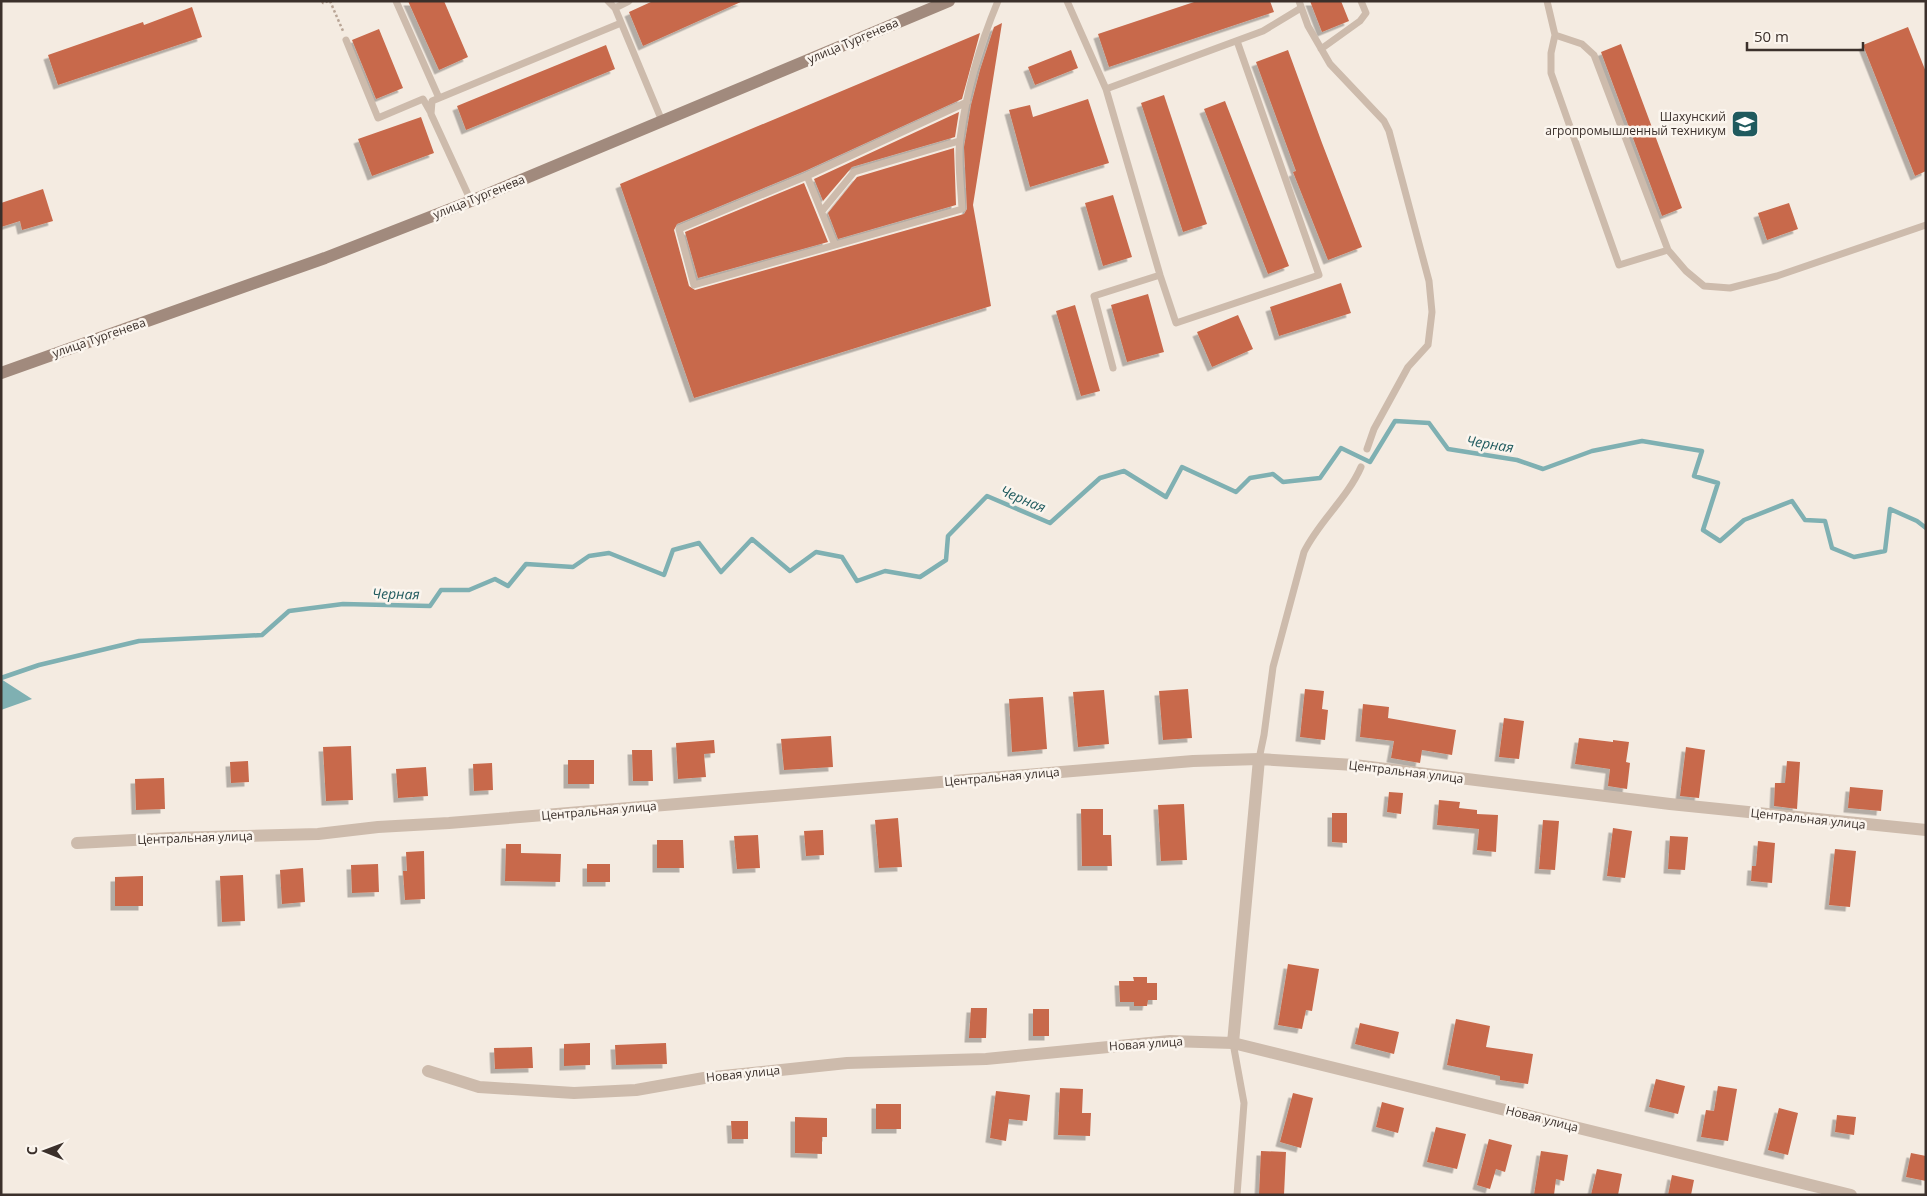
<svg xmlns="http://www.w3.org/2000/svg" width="1927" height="1196" font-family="'Open Sans',sans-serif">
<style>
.water{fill:#7fb0b2}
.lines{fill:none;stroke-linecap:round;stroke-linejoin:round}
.stream{stroke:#7fb0b2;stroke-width:4.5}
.building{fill:#c8694b;filter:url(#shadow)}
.path{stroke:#b9a596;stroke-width:2.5;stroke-dasharray:2.5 2.5;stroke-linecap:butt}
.lane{stroke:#cdbbac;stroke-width:7}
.street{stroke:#cdbbac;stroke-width:12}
.secondary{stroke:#a18a7d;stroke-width:12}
.labels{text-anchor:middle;stroke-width:5;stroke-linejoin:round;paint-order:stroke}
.street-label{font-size:12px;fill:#3b302b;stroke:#fbf5ee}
.poi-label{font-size:12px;fill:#3b302b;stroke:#fbf5ee;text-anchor:end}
.water-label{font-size:14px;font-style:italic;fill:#1f5a5e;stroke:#fbf5ee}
</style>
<defs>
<filter id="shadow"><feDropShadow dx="-4.5" dy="4.5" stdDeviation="0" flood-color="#0004"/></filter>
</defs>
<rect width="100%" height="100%" fill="#f4ebe1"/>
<path class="water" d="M1 679 32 699 1 710Z"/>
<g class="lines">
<path class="stream" d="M1 678 39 665 139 641 262 635 289 611 343 604 430 606 441 590H469L495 579 508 586 526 564 573 567 589 556 609 553 664 575 673 550 699 543 721 572 752 539 790 571 816 552 842 557 857 581 885 571 920 577 946 560 948 536 987 496 1050 523 1100 478 1124 471 1166 497 1182 467 1236 492 1250 478 1273 474 1283 482 1320 478 1341 448 1370 462 1395 421 1429 423 1448 449 1517 460 1543 469 1592 451 1642 441 1702 451 1694 476 1718 483 1703 530 1720 541 1744 520 1792 501 1805 520 1825 521 1832 548 1854 557 1885 551 1890 509 1917 521 1926 528"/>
</g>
<path class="building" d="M408 1H444L468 57 439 70Z
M653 1H743L643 46 629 12Z
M1197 1H1270L1274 12 1109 67 1098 34Z
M1310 1H1341L1349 21 1322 32Z
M192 7 202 37 58 85 48 55 143 22 144 25Z
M1002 23 973 205 991 306 694 398 620 184 980 33 962 99 805 171 677 224 674 230 689 286 695 290 964 214 967 209 964 147 971 105 980 70 994 27Z
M1908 27 1926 72V171L1915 176 1863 45Z
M379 29 403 88 376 99 352 40Z
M1621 44 1682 208 1662 216 1601 52Z
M606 45 615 69 466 130 457 106Z
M1071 50 1078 68 1035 85 1028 67Z
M1288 50 1322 143 1362 247 1328 260 1293 172 1296 171 1256 62Z
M1164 95 1207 224 1183 232 1141 103Z
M1088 99 1109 163 1030 187 1009 110 1030 105 1033 117Z
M1225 101 1289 266 1268 274 1204 109Z
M959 112 955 137 852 167 823 201 814 179Z
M421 117 434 153 372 176 358 139Z
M954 148 956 205 838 239 828 213 857 177Z
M804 183 828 242 698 278 685 232Z
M43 189 53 221 22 230 20 221 1 227V203Z
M1113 195 1132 257 1103 266 1085 203Z
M1789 203 1798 229 1767 240 1758 213Z
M1341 283 1351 313 1279 336 1270 307Z
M1148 294 1164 352 1127 362 1111 305Z
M1075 305 1100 391 1081 396 1056 311Z
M1238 315 1253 349 1212 367 1197 332Z
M1188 689 1192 738 1163 740 1159 691Z
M1305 689 1324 691 1322 709 1328 710 1325 740 1300 737Z
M1104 690 1109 744 1078 747 1073 692Z
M1043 697 1047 749 1012 752 1009 699Z
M1363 704 1389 707 1388 718 1456 730 1452 755 1422 750 1420 763 1391 758 1394 741 1360 737Z
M1504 718 1524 721 1519 759 1499 757Z
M831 736 833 767 784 770 781 739Z
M1579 738 1613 742V740L1629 742 1626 762 1630 763 1627 789 1608 786 1610 769 1575 764Z
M714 740 715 753 704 754 706 777 678 779 676 743Z
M351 746 353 800 326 801 323 747Z
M1686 747 1705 750 1699 798 1680 796Z
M632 750H652L653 781H633Z
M568 760H594V784H568Z
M248 761 249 782 231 783 230 762Z
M1787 761 1800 762 1797 809 1774 806 1775 783H1785Z
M492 763 493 790 474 791 473 764Z
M426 767 428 796 398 798 396 769Z
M164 778 165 809 136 810 135 779Z
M1850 787 1883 790 1881 811 1848 808Z
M1389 792 1403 793 1401 814 1387 812Z
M1439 800 1460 802 1459 808 1477 810V814L1498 815 1496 852 1477 850 1479 829 1437 825Z
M1184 804 1187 860 1161 861 1158 805Z
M1081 809H1103V835H1111L1112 866H1082Z
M1332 813H1347V843L1332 842Z
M898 818 902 867 879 868 875 820Z
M1543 820 1559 821 1555 870 1539 869Z
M1613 828 1632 831 1625 878 1607 876Z
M823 830 824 855 806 856 804 831Z
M758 835 760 868 737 869 734 836Z
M1670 836 1688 837 1685 870 1668 869Z
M657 840H683L684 868H657Z
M1758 841 1775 843 1772 883 1751 881 1752 866H1756Z
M506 844H521V853L561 854 560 882 505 881Z
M1835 849 1856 851 1850 907 1829 905Z
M424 851 425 899 405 900 403 871H407L406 852Z
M378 864 379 892 352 893 351 865Z
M587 864H610V882H587Z
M303 868 305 902 282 904 280 870Z
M243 875 245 921 222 922 220 876Z
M143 876V906H115V877Z
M1288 964 1319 969 1312 1011 1306 1010 1302 1029 1278 1025Z
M1133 977H1147V983H1157V1000H1148L1147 1006H1134V1002H1120L1119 981H1134Z
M971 1008H987L986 1038H969Z
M1033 1009H1049V1036H1033Z
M1456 1019 1490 1026 1486 1047 1533 1054 1528 1084 1500 1080V1076L1447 1065Z
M1360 1023 1399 1032 1394 1054 1355 1044Z
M590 1043V1065L564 1066V1044Z
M666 1043 667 1064 616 1065 615 1045Z
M532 1047 533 1068 495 1069 494 1048Z
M1656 1079 1685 1086 1678 1114 1649 1107Z
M1718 1086 1737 1089 1728 1141 1701 1137 1706 1110 1714 1111Z
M1060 1088 1083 1089 1082 1113H1091L1090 1136 1058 1135Z
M996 1091 1030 1095 1027 1121 1009 1119 1006 1141 990 1138Z
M1293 1093 1313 1098 1301 1148 1280 1142Z
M1382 1102 1404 1108 1398 1133 1376 1127Z
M876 1104H901V1129H876Z
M1779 1108 1798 1113 1788 1155 1768 1150Z
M1837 1115 1856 1117 1854 1135 1835 1132Z
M795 1117 827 1118V1137H822V1154L795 1153Z
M731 1121H748V1139H732Z
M1436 1127 1466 1134 1457 1169 1427 1162Z
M1489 1139 1512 1145 1505 1172 1496 1169 1490 1189 1477 1185Z
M1261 1151 1286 1152 1284 1195H1259Z
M1541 1151 1568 1155 1564 1181 1556 1179 1554 1195H1534Z
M1911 1153 1926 1156V1181L1906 1177Z
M1597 1169 1622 1174 1618 1195H1591Z
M1672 1175 1694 1180 1691 1195H1668Z"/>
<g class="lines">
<path class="path" d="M322 1 323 3 328 1
M330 1 343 31"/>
<path class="lane" d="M396 1 439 98
M608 1 615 8 662 121
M1067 1 1106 89 1160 275 1176 323 1319 275 1237 41
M1299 1 1308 26 1330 64 1384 121 1389 131 1429 281 1432 312 1428 345 1408 367 1374 429 1367 449
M1547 1 1555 35 1582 44 1594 55 1668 250 1686 271 1704 286 1730 288 1777 276 1926 225
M615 8 629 1
M1555 35 1551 53V73L1619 265 1668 250
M346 40 378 118 423 99 431 113
M1321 49 1360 21 1366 13 1361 1
M1106 89 1263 31 1301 8
M967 102 807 176 679 229 694 285 962 209C961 187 957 160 960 139 966 93 980 44 998 1
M807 176 835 245
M471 201 431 114 432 101 621 23
M822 211 854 172 959 141
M1113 368 1094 296 1160 275
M1259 759 1264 735 1273 667 1304 552C1319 521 1347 499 1361 467
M1233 1043 1244 1103 1237 1195"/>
<path class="street" d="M77 843 171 838 318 834 378 827 449 823 1193 761 1259 759 1354 765 1670 804 1926 830
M1233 1043 1259 759
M428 1071 479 1087 574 1093 636 1090 704 1078 847 1063 986 1059 1170 1041 1233 1043 1851 1195"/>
<path class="secondary" d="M1 373 325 258 471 201 949 1"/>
</g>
<defs>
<g id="university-square" transform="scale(1.4375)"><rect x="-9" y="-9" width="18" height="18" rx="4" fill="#1f5a5e" stroke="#fbf5ee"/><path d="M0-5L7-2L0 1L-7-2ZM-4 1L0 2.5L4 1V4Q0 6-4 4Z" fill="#fff"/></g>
</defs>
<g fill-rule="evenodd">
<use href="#university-square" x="1745" y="124"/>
</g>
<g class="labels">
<g class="street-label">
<text transform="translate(853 41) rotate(-23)" y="4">улица Тургенева</text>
<text transform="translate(479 197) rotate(-22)" y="4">улица Тургенева</text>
<text transform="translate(99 338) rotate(-19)" y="4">улица Тургенева</text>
<text transform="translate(1406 772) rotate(7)" y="4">Центральная улица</text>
<text transform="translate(1002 777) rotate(-5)" y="4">Центральная улица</text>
<text transform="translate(599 811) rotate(-5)" y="4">Центральная улица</text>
<text transform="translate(1808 819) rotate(6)" y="4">Центральная улица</text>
<text transform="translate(195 838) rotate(-2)" y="4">Центральная улица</text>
<text transform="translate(1146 1044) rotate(-4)" y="4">Новая улица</text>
<text transform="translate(743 1074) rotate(-6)" y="4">Новая улица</text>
<text transform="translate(1542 1119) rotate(14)" y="4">Новая улица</text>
</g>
<g class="poi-label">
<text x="1726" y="121">Шахунский<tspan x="1726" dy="14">агропромышленный техникум</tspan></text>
</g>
<g class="water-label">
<text transform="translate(1490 444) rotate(9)" y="5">Черная</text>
<text transform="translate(1023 499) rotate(23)" y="5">Черная</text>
<text transform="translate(396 594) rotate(1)" y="5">Черная</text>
</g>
</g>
<rect width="1927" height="1196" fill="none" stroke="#3b302b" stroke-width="5"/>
<g transform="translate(45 1151) rotate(271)" stroke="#fbf5ee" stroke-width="4" paint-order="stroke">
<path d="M0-4L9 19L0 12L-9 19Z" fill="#3b302b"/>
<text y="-8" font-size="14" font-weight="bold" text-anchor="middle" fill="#3b302b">С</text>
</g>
<path d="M1747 42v8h116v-8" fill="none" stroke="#3b302b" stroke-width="2.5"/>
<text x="1754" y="42" font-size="15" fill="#3b302b" stroke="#fbf5ee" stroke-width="4" paint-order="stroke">50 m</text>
</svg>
